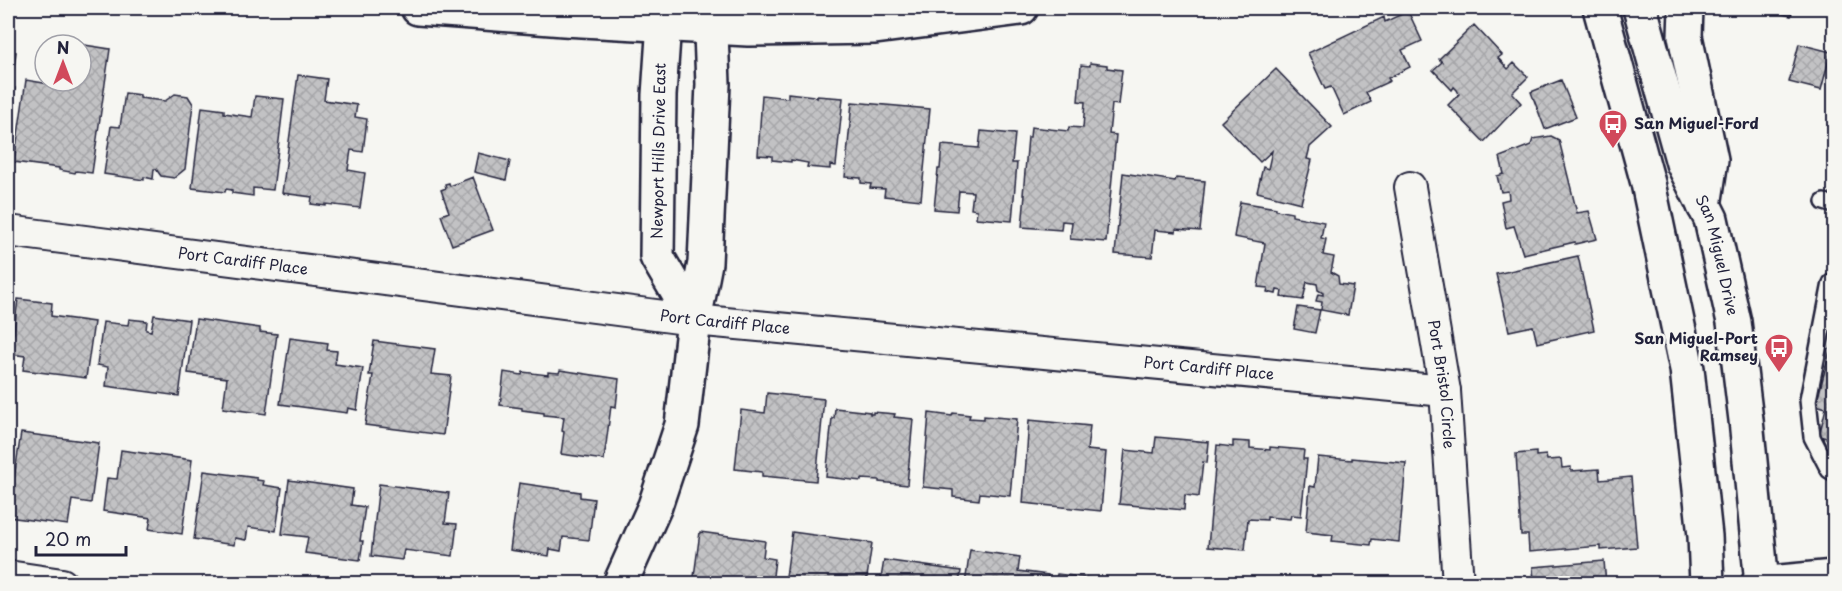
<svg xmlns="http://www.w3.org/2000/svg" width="1842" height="591" font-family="'Playpen Sans',sans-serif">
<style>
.building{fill:url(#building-cross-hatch);stroke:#22223b;stroke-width:1.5}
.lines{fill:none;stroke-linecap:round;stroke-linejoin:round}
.service-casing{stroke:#22223b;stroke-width:20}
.minor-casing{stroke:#22223b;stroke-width:34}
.tertiary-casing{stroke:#22223b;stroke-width:38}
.secondary-casing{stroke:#22223b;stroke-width:38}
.service{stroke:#f6f6f2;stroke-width:15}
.minor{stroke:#f6f6f2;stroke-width:30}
.tertiary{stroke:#f6f6f2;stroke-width:33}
.secondary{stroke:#f6f6f2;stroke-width:33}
.labels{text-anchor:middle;stroke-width:5;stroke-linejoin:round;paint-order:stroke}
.poi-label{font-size:15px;font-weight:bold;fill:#22223b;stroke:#f6f6f2;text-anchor:start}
.street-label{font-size:15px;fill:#22223b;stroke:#f6f6f2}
</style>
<defs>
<pattern id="building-cross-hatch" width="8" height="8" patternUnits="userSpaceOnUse" patternTransform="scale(1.5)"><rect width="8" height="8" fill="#c2c2c4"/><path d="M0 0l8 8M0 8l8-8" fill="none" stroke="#a6a6a9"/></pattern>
</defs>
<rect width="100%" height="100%" fill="#f6f6f2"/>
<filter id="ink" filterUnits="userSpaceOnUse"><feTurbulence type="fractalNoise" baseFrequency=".0167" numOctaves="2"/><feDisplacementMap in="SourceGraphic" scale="12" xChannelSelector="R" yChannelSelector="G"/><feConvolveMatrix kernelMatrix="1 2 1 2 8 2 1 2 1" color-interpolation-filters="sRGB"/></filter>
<g filter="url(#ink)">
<path class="building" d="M1758 8H1793L1791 16Z
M1408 11 1422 41 1402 50 1410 67 1388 78 1390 81 1366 92 1371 102 1344 115 1331 87 1325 89 1308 53 1384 17 1385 22Z
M1474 25 1502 55 1498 58 1508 69 1514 63 1528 77 1512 93 1521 103 1484 142 1448 105 1459 94 1457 90 1454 87 1452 90 1433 70 1442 62 1439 59Z
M78 44 110 49 92 173 76 171 75 173 59 170V168L14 162 26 80 50 84V81H81V45Z
M1799 44 1831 52 1821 90 1789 82Z
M8 51 16 52 11 88H15L8 140Z
M1090 63 1107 65V68L1122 70 1118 105 1112 104 1109 134 1116 135 1106 242 1070 239 1072 222 1062 221 1061 230 1022 227 1025 195H1023L1028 137H1030L1031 127 1068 131 1069 127 1083 128 1085 102 1078 101 1081 65 1090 66Z
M1276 69 1332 127 1310 147 1307 159 1312 160 1301 203 1257 192 1263 167 1268 169 1272 151 1260 162 1221 122Z
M298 75 327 79 324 100 357 105 355 117 367 119 363 152 351 150 348 170 365 173 360 208 326 204V206L311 204 312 197 282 193Z
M1561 80 1576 117 1545 129 1531 92Z
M125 93 140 95V98L165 101 175 94 188 96 193 104 185 169 174 178 161 176 156 169H154L153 179 144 177V180L104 174 111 126 120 127Z
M788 93 814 96 817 98V96L843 98 836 166 830 165V169L807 167 808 163 791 160V162L772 160V156L758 155 762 95 788 98Z
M255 96 284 99 273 190 253 188V196L232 193V190L226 189 225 192 192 188 202 107 224 110V113L252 117Z
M852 102 930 109 921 200 884 196 885 189 870 188 871 184 861 183V178L845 177Z
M981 131 1015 134 1012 163H1017L1012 221 976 218 977 210 971 209 973 192 959 191 957 211 934 209 938 169H940L942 145 979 148Z
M1551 136 1559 140 1577 213 1589 211 1597 239 1575 244V242L1523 254 1514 226 1506 228 1501 201 1509 199 1508 191 1501 192 1497 176 1504 174 1500 157 1531 145 1533 139Z
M478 153 510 161 506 180 474 172Z
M1123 173 1175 181 1176 178 1205 181 1200 231 1176 229V232L1155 230 1152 257 1115 254Z
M473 177 493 230 452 245 441 215 449 212 441 190 446 188 445 184 449 183 450 186Z
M1240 202 1276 208V210L1292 213V216L1324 222 1321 238 1326 239 1323 255 1334 257 1331 272 1338 276 1339 284 1353 286 1348 315 1321 310 1322 302 1316 301 1318 294 1323 295V293L1318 290 1317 284 1307 282 1303 300 1281 297 1282 291 1277 290 1276 294 1267 292 1268 288 1258 287 1265 243 1234 237Z
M1578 256 1594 330 1537 343 1533 326 1509 331 1496 274Z
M18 299 52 303 51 316 94 322 86 378 23 370 25 356 11 354Z
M1298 307 1320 310 1315 333 1294 329Z
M154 315 189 320 179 396 106 386 108 367 97 365 103 322 128 325 129 319 147 321 146 330 151 331Z
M196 319 260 328V332L277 334 266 414 223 408 227 378 188 373Z
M1834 335V440L1819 436 1826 408 1816 405Z
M290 338 328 343 327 350 337 351 335 364 363 368 357 410 348 408 347 413 280 404Z
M374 341 435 349 431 374 451 376 443 435 365 425 373 375H369Z
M560 370 619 379 616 407 611 406 604 460 561 454 564 432 562 431 564 417 544 415V413L522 410V408L500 405 504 372 522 375 523 372 548 375V372L559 373Z
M767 393 824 399 816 481 762 476V472L735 469 741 410 765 413Z
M835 408 870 412V414H873V412L895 414 894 417 913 419 907 485 879 482V480L861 479V481L826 477 832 418H834Z
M929 413 952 416 953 413 970 415 969 418 984 419V416L1017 419 1010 496 980 493 979 500 953 497V490L923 487Z
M1029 420 1090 426 1087 450 1106 452 1101 511 1023 503Z
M21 433 99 443 91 503 72 500 68 525 8 517Z
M1156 437 1209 442 1207 463 1203 462 1199 497 1185 495 1184 510 1119 504 1125 450 1154 453Z
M1233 441 1250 442V448L1270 450V447L1304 450 1303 459H1307L1301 516 1291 515 1290 519 1267 517V520L1248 519 1245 550 1208 547 1217 445 1233 447Z
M121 450 192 460 182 534 149 529 151 518 103 511 107 478 117 479Z
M1536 452V456L1546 455 1547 460 1561 459 1562 468 1571 467V471L1599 469 1600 480 1631 477 1637 547 1601 550V546L1529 552 1528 535H1521L1516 454Z
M1318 457 1352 460V458L1406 463 1399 542 1372 539 1371 545 1332 541 1333 535 1306 532 1310 486 1315 487Z
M204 471 257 478V480L264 481 263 485 282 488 276 531 248 527 246 540 235 538 234 545 194 539Z
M289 480 353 489 351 505 365 507 360 541H363L360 560 305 553 308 537 282 534Z
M519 483 580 492V497L594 499 589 540 563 537 561 551 550 549 549 556 510 550Z
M379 484 449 493 445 523 457 524 453 556 404 550 402 560 371 556Z
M700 532 765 541 763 557 775 559 772 584H693Z
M792 532 872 543 866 584H785Z
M970 550 1020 557 1018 571 1048 575 1047 584H965Z
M884 560 961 571 959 584H880Z
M1604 561 1606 584H1534L1533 567Z
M1057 574 1114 581V584H1055Z"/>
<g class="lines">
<g class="service-casing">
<path id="service" d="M1824 202 1834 205
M1831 283 1808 400 1812 437 1829 470 1834 473"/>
</g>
<g class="minor-casing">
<g id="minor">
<path id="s1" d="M1410 187 1445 391 1458 584"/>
<path id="s2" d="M8 231 694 320 1445 391"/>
<path d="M8 576 62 584"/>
</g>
</g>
<g class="tertiary-casing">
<path id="tertiary" d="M665 8 659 95 657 257 694 320
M620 584 655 506 682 425 694 320 705 263 713 84 710 8
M1758 584 1834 577"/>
</g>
<g class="secondary-casing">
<g id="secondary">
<path d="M418 8 564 19 748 29 875 27 1021 8"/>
<path d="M1600 8 1648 183 1687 369 1705 536 1707 584"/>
<path id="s3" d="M1640 8 1683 163 1711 219 1734 322 1746 420 1762 584"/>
<path d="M1686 8 1685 36 1711 160 1704 206"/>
</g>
</g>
<use href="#service" class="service"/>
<use href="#minor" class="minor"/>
<use href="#tertiary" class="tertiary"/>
<use href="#secondary" class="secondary"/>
</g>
</g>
<defs>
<g id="bus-pin" transform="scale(1.5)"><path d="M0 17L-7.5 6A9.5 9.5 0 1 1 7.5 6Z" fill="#d1495b" stroke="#f6f6f2"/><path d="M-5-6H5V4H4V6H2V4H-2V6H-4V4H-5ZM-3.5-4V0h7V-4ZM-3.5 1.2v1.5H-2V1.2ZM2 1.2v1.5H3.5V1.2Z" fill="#fff"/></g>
</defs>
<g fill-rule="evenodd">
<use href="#bus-pin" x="1613" y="124"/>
<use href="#bus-pin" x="1779" y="348"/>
</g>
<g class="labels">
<g class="poi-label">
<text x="1634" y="129">San Miguel-Ford</text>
<text x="1758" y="344" text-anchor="end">San Miguel-Port<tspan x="1758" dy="17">Ramsey</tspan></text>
</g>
<g class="street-label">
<text transform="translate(659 151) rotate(-89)" y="5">Newport Hills Drive East</text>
<text dy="5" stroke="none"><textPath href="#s3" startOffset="260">San Miguel Drive</textPath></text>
<text dy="5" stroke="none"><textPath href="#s2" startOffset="237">Port Cardiff Place</textPath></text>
<text dy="5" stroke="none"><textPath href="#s2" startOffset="723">Port Cardiff Place</textPath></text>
<text dy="5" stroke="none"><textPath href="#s2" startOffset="1209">Port Cardiff Place</textPath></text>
<text dy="5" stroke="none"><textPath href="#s1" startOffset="200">Port Bristol Circle</textPath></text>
</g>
</g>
<rect width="1842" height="591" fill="none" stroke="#f6f6f2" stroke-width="30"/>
<rect x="15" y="15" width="1812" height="561" fill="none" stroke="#22223b" stroke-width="2" filter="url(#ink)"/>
<g transform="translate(63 63)"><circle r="28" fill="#f6f6f2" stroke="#a1a1a9" stroke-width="1.5"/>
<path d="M0-4.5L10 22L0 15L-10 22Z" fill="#d1495b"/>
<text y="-9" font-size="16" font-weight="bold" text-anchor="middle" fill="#22223b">N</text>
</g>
<path d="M36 546v9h90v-9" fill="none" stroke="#22223b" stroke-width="3"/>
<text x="45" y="546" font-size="18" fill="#22223b" stroke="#f6f6f2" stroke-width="4.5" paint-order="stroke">20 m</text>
</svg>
